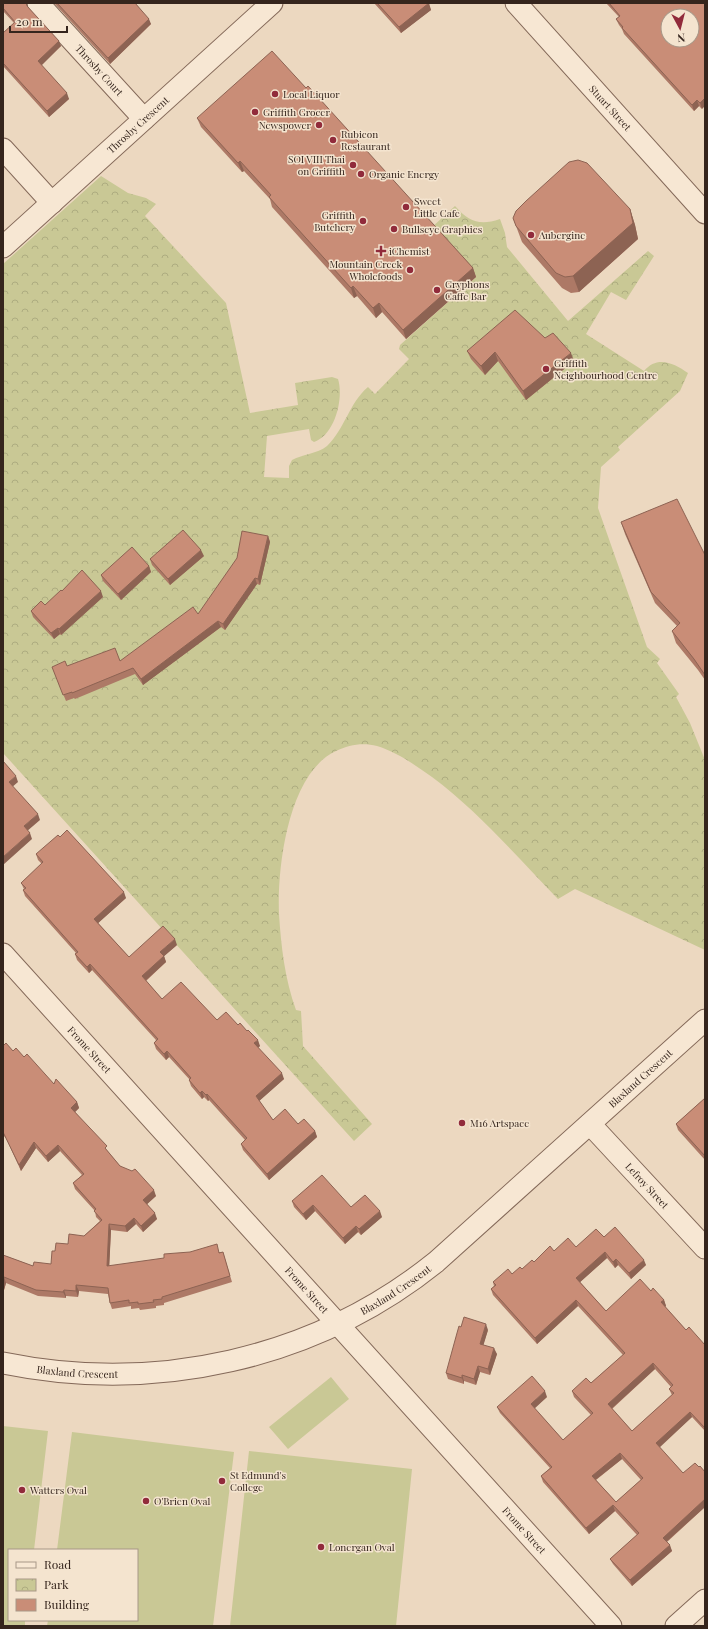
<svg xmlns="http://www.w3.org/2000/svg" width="708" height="1629" font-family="'Playfair Display',serif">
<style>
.park{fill:url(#park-crowns)}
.pitch{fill:#c9c895}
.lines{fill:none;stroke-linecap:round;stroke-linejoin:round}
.minor-casing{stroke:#846959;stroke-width:23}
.minor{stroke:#f7e7d3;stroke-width:21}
.wall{fill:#ad7966;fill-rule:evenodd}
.shaded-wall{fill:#8d6353}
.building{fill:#c98d77;stroke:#8d6353;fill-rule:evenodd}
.poi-dot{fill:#912b3b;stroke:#f4e4cf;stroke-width:1.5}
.labels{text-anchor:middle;stroke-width:3;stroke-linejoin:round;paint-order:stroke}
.street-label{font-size:10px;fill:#35251d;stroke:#f4e4cf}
.poi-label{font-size:10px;fill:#35251d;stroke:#f4e4cf;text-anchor:start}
</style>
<defs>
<pattern id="park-crowns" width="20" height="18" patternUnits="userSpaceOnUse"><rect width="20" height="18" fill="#c9c895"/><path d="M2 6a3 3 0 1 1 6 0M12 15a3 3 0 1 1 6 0" fill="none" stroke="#adac80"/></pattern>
</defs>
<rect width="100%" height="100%" fill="#ecd8c0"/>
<path class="park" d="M101 176 128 193 146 198 156 204 145 216 226 303 250 413 298 405 295 383 332 377 338 379C344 398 335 435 314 442L311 440 309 429 267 436 264 477 289 478V466L292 460C303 454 317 454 327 446 345 429 349 403 368 387L375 394 409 359 399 349 400 345 476 277 431 228 455 206C469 222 480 226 500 219L505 233 507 247 568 321 648 251 654 256 626 300 611 292 586 334 644 371C657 355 674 363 688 373L680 391 618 447 620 450 601 467 598 508 647 647 660 659 657 663 679 694 676 697 690 723 705 760V950L575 889 558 899C517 857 479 812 432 777 415 765 397 752 377 746 362 742 349 745 336 751 288 773 277 868 279 914 281 946 285 980 296 1010L301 1011 303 1046 372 1124 354 1141 3 753V264Z"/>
<path class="pitch" d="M331 1377 349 1399 288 1449 269 1427Z
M3 1426 48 1431 34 1550H9V1620H25V1626H3Z
M72 1432 234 1452 213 1626H47L48 1620H137V1550H57Z
M249 1451 412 1469 396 1626H230Z"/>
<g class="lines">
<g class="minor-casing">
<g id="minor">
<path id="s1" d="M38 3 144 119"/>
<path id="s2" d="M516 3 705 213"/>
<path d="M3 149 52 203"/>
<path id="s3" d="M3 247 272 3"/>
<path id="s4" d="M3 954 611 1626"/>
<path id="s5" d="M590 1124 705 1248"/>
<path id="s6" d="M3 1363C155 1394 314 1360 436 1262L705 1020"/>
<path d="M676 1626 705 1600"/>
</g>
</g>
<use href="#minor" class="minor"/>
</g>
<path class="wall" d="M3 3 27 6 61 46 41 65 69 99 49 117 3 66V33L14 23 3 11Z
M54 3H135L151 24 110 64Z
M374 3H428L431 10 401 33Z
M606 3H705L702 109 699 106 694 111 624 34 622 29 619 25 616 19 619 17Z
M306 88 473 268 476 277 406 339 382 312 376 318 357 296 354 298 272 207 270 199 244 171 242 172 201 127 197 118Z
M630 209 635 225 638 239 579 292 571 293 562 288 522 242 513 218Z
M545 338 574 361 526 400 498 361 485 375 471 359 467 351Z
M621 522 705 555V680L698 670 676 643 672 631 677 626 655 603 625 534Z
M268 536 270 542 260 585 257 584 225 630 221 627 143 685 135 674 75 699 74 698 66 701 52 667 67 666 120 661 198 614Z
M204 556 170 585 152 565 150 559Z
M149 566 151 572 121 600 103 581 101 575Z
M62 591 103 597 61 635 60 634 54 639 33 617 31 611 45 605Z
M36 854 126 898 98 923 129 957 177 945 164 956 166 962 146 981 162 999 217 1020 238 1025 260 1046 258 1048 284 1079 259 1101 273 1120 298 1124 315 1131 317 1137 269 1180 243 1150 241 1144 245 1140 209 1100 208 1101 204 1097 202 1099 191 1086 189 1080H190L169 1057 166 1060 156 1049 154 1043 156 1040 92 970 89 973 77 960 75 954 76 953 25 896 23 890 24 889 21 883 42 864 38 860Z
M3 1046 24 1057 54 1084 77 1102 79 1108 75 1112 120 1166 156 1196 147 1204 157 1219 143 1232 136 1224 127 1232 111 1230 109 1266 220 1252H223L232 1282 164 1303V1305L156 1306V1308L140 1310 139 1308 131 1309V1306L112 1309 110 1303 108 1294 79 1291 78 1297 66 1296V1298L38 1296 6 1283 4 1290H3V1255L33 1266 51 1264 55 1251 84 1236 100 1221 96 1217 95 1211 75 1189 73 1183 82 1175 60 1151 48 1162 36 1148 21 1171 6 1138 3 1135Z
M705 1098V1160L678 1130 676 1124Z
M292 1201 351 1207 382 1217 361 1235 358 1232 345 1244 315 1211 306 1220 294 1207Z
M604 1237 646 1265 631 1279 618 1265 615 1268 607 1258 580 1282 606 1311 651 1291 664 1300 666 1306 665 1307 686 1330 705 1345V1431L692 1417 659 1447 683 1473 699 1467 705 1472V1507L667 1542 672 1551 632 1586 613 1564 610 1559 637 1535 615 1511 589 1534 543 1482 541 1476 550 1468 500 1413 497 1407 547 1397 534 1408 563 1440 591 1415 574 1397 572 1391 591 1383 623 1355 578 1306 537 1344 493 1295 491 1289 494 1286 493 1282 522 1269 534 1262 554 1251 576 1247ZM655 1369 671 1387 669 1389 672 1395 632 1431 612 1409ZM622 1459 641 1480 616 1502 596 1480Z
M488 1330 483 1345 497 1354 490 1375 480 1372 476 1385 464 1381V1384L448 1379 446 1373Z"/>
<path class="shaded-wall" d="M429 3 431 10 401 33 399 27Z
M149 19 151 24 110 64 108 58Z
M59 41 61 46 40 67 38 61Z
M67 93 69 99 49 117 47 111Z
M705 98V106L702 109 700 103Z
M697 100 699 106 694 111 692 105Z
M240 161 244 171 242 172 238 163Z
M630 209 635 225 638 239 579 292 573 276Z
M473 268 476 277 406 339 403 330Z
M353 286 357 296 354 298 351 288Z
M379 303 382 312 376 318 373 308Z
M495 352 498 361 485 375 481 366Z
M571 353 574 361 526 400 523 391Z
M268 536 270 542 260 585 258 579Z
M201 550 204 556 170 585 168 579Z
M149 566 151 572 121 600 118 594Z
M255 578 257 584 225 630 223 624Z
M101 591 103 597 61 635 59 629Z
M218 621 221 627 143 685 141 679Z
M58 628 60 634 54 639 51 633Z
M16 776 18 782 11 788 9 782Z
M38 814 40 820 26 832 24 826Z
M30 833 32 839 3 865V857Z
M124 892 126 898 96 925 94 919Z
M175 939 177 945 162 958 160 952Z
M164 956 166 962 144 982 142 976Z
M90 964 92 970 89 973 87 967Z
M258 1040 260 1046 256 1049 254 1043Z
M167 1051 169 1057 166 1060 164 1054Z
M282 1073 284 1079 258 1102 256 1096Z
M202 1091 204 1097 202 1099 200 1093Z
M207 1094 209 1100 208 1101 206 1095Z
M77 1102 79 1108 73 1114 71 1108Z
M315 1131 317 1137 269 1180 267 1174Z
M34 1142 36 1148 21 1171 19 1165Z
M58 1145 60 1151 48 1162 46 1156Z
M154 1190 156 1196 145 1206 143 1200Z
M313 1205 315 1211 306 1220 303 1214Z
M380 1211 382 1217 361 1235 359 1229Z
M155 1213 157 1219 143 1232 141 1226Z
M134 1218 136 1224 127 1232 125 1226Z
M109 1224 111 1230 109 1272 107 1266Z
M356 1226 358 1232 345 1244 343 1238Z
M605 1252 607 1258 578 1284 576 1278Z
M616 1259 618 1265 615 1268 613 1262Z
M644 1260 646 1265 631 1279 629 1273Z
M4 1277 6 1283 4 1290 3 1288V1280Z
M76 1285 79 1291 78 1297 76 1291Z
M64 1290 66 1296V1298L63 1292Z
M576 1300 578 1306 537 1344 535 1338Z
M664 1300 666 1306 663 1308 661 1302Z
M486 1324 488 1330 482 1350 480 1344Z
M494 1348 497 1354 490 1375 488 1369Z
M653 1363 655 1369 610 1410 608 1404Z
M478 1366 480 1372 476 1385 474 1379Z
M462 1375 464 1381V1384L462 1378Z
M545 1391 547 1397 533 1410 531 1404Z
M690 1412 692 1417 658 1449 656 1443Z
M620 1453 622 1459 594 1481 592 1476Z
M705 1499V1507L665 1543 663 1538Z
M613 1505 615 1511 589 1534 586 1528Z
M670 1545 672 1551 632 1586 630 1580Z"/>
<path class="building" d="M3 3H26L27 6 59 41 38 61 67 93 47 111 3 63V33L15 22 3 8Z
M57 3H135L149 19 108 58Z
M377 3H429L399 27Z
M609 3H705V98L700 103 697 100 692 105 622 28 623 27 616 19 620 16ZM668 16H692V40H668Z
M272 51 306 88 308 86 473 268 403 330 379 303 373 308 353 286 351 288 269 197 271 195 240 161 238 163 197 118Z
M578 160 587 163 630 209 633 223 573 276 565 277 556 273 516 226 513 218 516 211 526 201 569 162Z
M515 310 545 338 553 333 571 353 523 391 495 352 481 366 467 351Z
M677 499 705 555V675L694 659 672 631 680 623 651 592 621 522Z
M183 530 201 550 168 579 150 559Z
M242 531 268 536 258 579 255 578 223 624 218 621 141 679 133 668 72 693V692L63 695 52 667 65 661 67 666 115 648 120 661 193 607 198 614 237 558Z
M132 547 149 566 118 594 101 575Z
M82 570 101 591 59 629 58 628 51 633 31 611 41 601 45 605 61 590 62 591Z
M3 761 16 776 9 782 38 814 24 826 30 833 3 857Z
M67 830 124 892 94 919 129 957 163 926 175 939 160 952 164 956 142 976 162 999 181 982 217 1020 226 1012 238 1025 240 1023 247 1031 248 1030 258 1040 254 1043 282 1073 256 1096 273 1120 285 1109 298 1124 304 1119 315 1131 267 1174 241 1144 247 1138 207 1094 206 1095 202 1091 200 1093 189 1080 191 1078 167 1051 164 1054 154 1043 158 1039 90 964 87 967 75 954 78 952 23 890 26 888 21 883 43 862 36 854 58 835 60 837Z
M6 1043 13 1051 16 1048 24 1057 27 1054 54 1084 56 1079 77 1102 71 1108 107 1146 105 1148 120 1166 132 1171 135 1169 154 1190 143 1200 155 1213 141 1226 134 1218 125 1226 109 1224 107 1266 164 1258V1254L190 1252 217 1244 219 1253 223 1252 230 1276 162 1297V1299L153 1300 154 1302 138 1304V1302L129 1303V1300L110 1303 108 1288 76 1285V1291L64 1290 63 1292 36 1290 4 1277 3 1280V1255L33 1266 34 1262 51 1264 52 1251H55L56 1243 68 1244 69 1234 84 1236 102 1220 94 1211 96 1209 73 1183 84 1174 58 1145 46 1156 34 1142 19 1165 3 1132V1046Z
M705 1098V1156L676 1124Z
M322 1175 351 1207 365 1195 380 1211 359 1229 356 1226 343 1238 313 1205 303 1214 292 1201Z
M615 1227 644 1260 629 1273 616 1259 613 1262 605 1252 576 1278 606 1311 640 1279 651 1291 653 1288 664 1300 661 1302 686 1330 689 1327 705 1345V1428L690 1412 656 1443 683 1473 695 1463 699 1467 700 1466 705 1472V1499L663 1538 670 1545 630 1580 610 1559 639 1533 613 1505 586 1528 541 1476 552 1467 497 1407 532 1376 545 1391 531 1404 563 1440 593 1413 572 1391 586 1378 591 1383 625 1353 576 1300 535 1338 491 1289 496 1285 493 1282 508 1269 512 1274 520 1267 522 1269 532 1260 534 1262 550 1246 554 1251 568 1238 576 1247 596 1229 604 1237ZM653 1363 673 1385 669 1389 674 1393 632 1431 608 1404ZM620 1453 643 1478 616 1502 592 1476Z
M464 1317 486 1324 480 1344 494 1348 488 1369 478 1366 474 1379 462 1375V1378L446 1373 457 1333 459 1326 461 1327Z"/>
<g class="poi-dot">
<circle cx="275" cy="94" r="4"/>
<circle cx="255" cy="112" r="4"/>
<circle cx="319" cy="125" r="4"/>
<circle cx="333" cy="140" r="4"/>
<circle cx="353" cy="165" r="4"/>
<circle cx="361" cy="174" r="4"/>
<circle cx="406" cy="207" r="4"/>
<circle cx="363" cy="221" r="4"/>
<circle cx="394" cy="229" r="4"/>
<circle cx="531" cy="235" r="4"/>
<path d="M379 245h4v4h4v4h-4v4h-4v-4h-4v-4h4z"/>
<circle cx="410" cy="270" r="4"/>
<circle cx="437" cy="290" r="4"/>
<circle cx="546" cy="369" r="4"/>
<circle cx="462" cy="1123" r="4"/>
<circle cx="222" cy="1481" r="4"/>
<circle cx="22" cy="1490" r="4"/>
<circle cx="146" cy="1501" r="4"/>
<circle cx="321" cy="1547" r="4"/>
</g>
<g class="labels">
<g class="street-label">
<text dy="4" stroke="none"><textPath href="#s1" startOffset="91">Throsby Court</textPath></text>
<text dy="4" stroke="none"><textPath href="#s2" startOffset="141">Stuart Street</textPath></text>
<text dy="4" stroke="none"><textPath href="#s3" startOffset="182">Throsby Crescent</textPath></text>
<text dy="4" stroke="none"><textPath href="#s4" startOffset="129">Frome Street</textPath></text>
<text dy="4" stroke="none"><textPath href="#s6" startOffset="734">Blaxland Crescent</textPath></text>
<text dy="4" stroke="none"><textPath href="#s5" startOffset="84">Lefroy Street</textPath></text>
<text dy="4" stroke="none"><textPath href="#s6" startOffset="410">Blaxland Crescent</textPath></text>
<text dy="4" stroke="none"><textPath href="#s4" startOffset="453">Frome Street</textPath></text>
<text dy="4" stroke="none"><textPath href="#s6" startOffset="75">Blaxland Crescent</textPath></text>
<text dy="4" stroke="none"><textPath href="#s4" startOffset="777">Frome Street</textPath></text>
</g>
<g class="poi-label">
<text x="283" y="98">Local Liquor</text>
<text x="263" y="116">Griffith Grocer</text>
<text x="311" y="129" text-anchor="end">Newspower</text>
<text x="341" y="138">Rubicon<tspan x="341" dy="12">Restaurant</tspan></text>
<text x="345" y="163" text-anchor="end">SOI VIII Thai<tspan x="345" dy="12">on Griffith</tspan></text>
<text x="369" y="178">Organic Energy</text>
<text x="414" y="205">Sweet<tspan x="414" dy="12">Little Cafe</tspan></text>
<text x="355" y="219" text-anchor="end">Griffith<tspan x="355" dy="12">Butchery</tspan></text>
<text x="402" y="233">Bullseye Graphics</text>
<text x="539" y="239">Aubergine</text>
<text x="389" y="255">iChemist</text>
<text x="402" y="268" text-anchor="end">Mountain Creek<tspan x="402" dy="12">Wholefoods</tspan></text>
<text x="445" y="288">Gryphons<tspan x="445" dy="12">Caffe Bar</tspan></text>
<text x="554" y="367">Griffith<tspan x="554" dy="12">Neighbourhood Centre</tspan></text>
<text x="470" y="1127">M16 Artspace</text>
<text x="230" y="1479">St Edmund's<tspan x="230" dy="12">College</tspan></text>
<text x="30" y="1494">Watters Oval</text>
<text x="154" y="1505">O'Brien Oval</text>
<text x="329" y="1551">Lonergan Oval</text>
</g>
</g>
<rect width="708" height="1629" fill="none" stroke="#35251d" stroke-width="8"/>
<rect x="8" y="1549" width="130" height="72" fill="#f4e4cf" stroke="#a89888"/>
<rect x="16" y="1562" width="20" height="6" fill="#f7e7d3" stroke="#a89888"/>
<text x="44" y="1569" font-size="12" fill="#35251d">Road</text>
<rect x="16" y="1579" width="20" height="12" fill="url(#park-crowns)" stroke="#a89888"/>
<text x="44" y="1589" font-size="12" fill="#35251d">Park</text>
<rect x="16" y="1599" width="20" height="12" fill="#c98d77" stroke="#a89888"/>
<text x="44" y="1609" font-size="12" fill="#35251d">Building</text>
<g transform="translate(680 28) rotate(173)"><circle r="19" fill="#f4e4cf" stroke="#a89888"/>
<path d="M0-3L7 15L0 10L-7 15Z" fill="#912b3b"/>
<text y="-6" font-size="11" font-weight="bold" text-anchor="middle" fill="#35251d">N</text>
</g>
<path d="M10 26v6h57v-6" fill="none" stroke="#35251d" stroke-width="2"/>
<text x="16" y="26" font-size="12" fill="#35251d" stroke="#f4e4cf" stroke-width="3" paint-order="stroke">20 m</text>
</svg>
